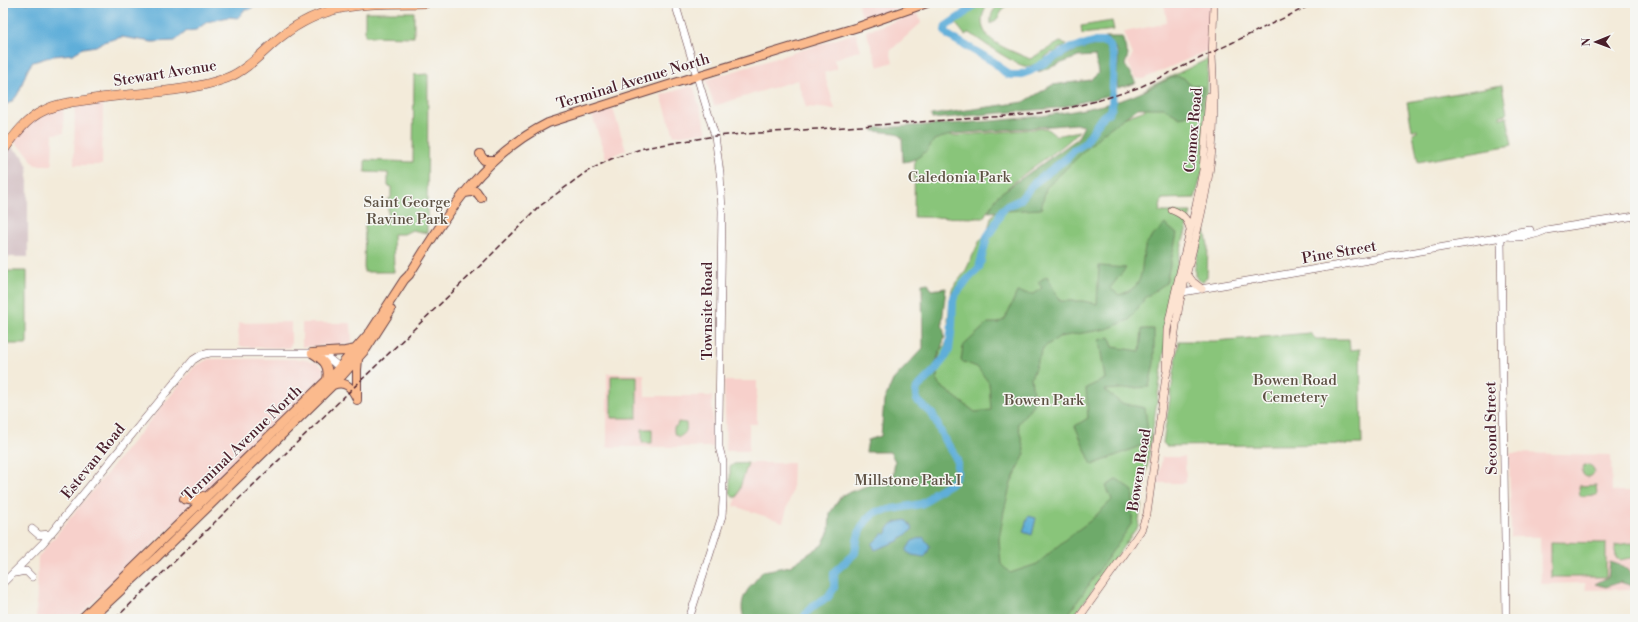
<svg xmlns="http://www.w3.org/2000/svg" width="1638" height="622" font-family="'Libre Bodoni',serif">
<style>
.built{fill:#f7d0cb}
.industrial{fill:#d2bec2}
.green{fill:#89c57a;stroke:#6a7252}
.forest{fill:#6eaa6a;stroke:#5c644a}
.water{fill:#5faed9;stroke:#546682}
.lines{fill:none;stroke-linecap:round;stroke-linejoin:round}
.river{stroke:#5faed9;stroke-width:8}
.tertiary-casing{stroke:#633e45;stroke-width:8}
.secondary-casing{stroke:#633e45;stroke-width:8}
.primary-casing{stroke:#633e45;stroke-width:10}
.trunk-casing{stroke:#633e45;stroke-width:10}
.tertiary{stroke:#fff;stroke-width:7}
.secondary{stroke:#fde3d1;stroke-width:7}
.primary{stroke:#fbba8d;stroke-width:8}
.trunk{stroke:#fbba8d;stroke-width:9}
.rail{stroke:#4a1f2b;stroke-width:1.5;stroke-dasharray:6 3;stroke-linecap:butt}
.labels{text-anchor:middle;stroke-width:3;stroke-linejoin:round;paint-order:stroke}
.street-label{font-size:15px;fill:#4a1f2b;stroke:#f6f6f2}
.park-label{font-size:15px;fill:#5d5143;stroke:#f6f6f2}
</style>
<rect width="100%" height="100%" fill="#f6f6f2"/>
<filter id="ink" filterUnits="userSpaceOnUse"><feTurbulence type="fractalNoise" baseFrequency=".025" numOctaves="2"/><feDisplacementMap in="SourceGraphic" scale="8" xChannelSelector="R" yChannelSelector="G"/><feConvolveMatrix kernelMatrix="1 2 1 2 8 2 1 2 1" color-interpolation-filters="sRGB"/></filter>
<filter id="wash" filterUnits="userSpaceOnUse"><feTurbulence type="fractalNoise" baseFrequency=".012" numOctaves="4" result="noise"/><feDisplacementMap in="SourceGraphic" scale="16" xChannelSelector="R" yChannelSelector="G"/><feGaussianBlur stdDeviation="0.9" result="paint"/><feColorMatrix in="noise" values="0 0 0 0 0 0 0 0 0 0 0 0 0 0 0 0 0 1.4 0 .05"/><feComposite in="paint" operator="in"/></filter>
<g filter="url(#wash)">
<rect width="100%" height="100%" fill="#f3ebda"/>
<path class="built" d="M858 3H913L863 20Z
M1164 3H1213L1211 49 1143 79 1135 78 1128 62 1133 55 1124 32 1159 25 1167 21Z
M918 13 921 23 890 51 893 62 878 67 866 31Z
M856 33 861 50 834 59 837 69 824 73 835 109 806 107 797 80 714 106 706 80Z
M690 86 694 88 707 132 674 136 661 95Z
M103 98 102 165H74L75 103Z
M63 105 64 133 53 134 52 165H35L26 152 12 140 31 120Z
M613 109 626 150 606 158 592 115Z
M291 322V344L289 348 244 347 239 345 238 323Z
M302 323H351L352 344 302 347Z
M208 359H302L316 362 324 368V379L110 585 76 619H36L38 557 194 367Z
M607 373 644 374 645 396H712L713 447H607Z
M724 381H757V424H749V451H726Z
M1511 453 1611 455 1612 491H1635V589L1586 590 1585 583 1541 584 1540 537H1511L1509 456Z
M1162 457H1185L1186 483H1158Z
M748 463H793L792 491 783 522 734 506Z"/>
<path class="industrial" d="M10 146 23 156 28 168V257H3V156Z"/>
<path class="green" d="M983 3H989C984 8 983 13 982 20 981 43 1014 51 1030 59L1060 42 1067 44 1064 47 1058 49 1056 53 1052 52 1045 57V60C1040 63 1030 67 1024 66 1013 63 983 43 973 35L968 33 965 35 956 24 959 17C969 15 974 6 983 3Z
M1003 3H1007L997 19 991 24C990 14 993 8 1003 3Z
M365 12H414V37L365 36Z
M1112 21 1114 30 1082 34 1081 26Z
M1208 59 1206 160 1195 198 1162 199 1159 212H1191L1179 256 1138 526 1072 619H796L893 503 929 373 937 364 940 352 947 342 949 333 948 319 952 289 965 272 979 242 988 231 991 218 996 210 1118 120 1145 110 1140 97 1149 93 1147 88Z
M428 74 427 233 412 230 404 234H393L394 272H364L365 223 388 222V199L391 198V187L388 186V173L365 172V160L413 162 414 75Z
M1502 85 1507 114 1500 116 1501 118 1507 117 1512 145 1418 162 1413 133 1417 132V130H1412L1407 102Z
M915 128H932L953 136 1046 128 1056 136 1079 131C1063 149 1041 160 1023 175 1006 188 994 200 983 218L914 217Z
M1205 230 1208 245 1207 278 1203 281C1185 281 1202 241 1205 230Z
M3 271H27V344H3Z
M1310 333 1316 339H1349L1350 350 1360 349 1362 444 1166 446 1163 443 1179 341H1215Z
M611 376H637V418H611Z
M678 422 686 423C687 430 687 433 679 437L674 433V427L677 426Z
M642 429H652V443H642Z
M748 463 737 497H733L730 493V467L734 464Z
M1582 471a6 6 0 1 1 12 0a6 6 0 1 1-12 0Z
M1596 485 1597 495 1580 496 1579 486Z
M1551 542 1606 543V577H1551Z
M1632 543 1634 544 1635 557 1620 560 1616 558 1615 545Z"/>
<path class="forest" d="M1105 37H1122L1128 55 1125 65 1136 83 1118 88C1112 66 1129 56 1105 37Z
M1103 44C1119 60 1108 75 1110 95L1058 108 932 119 931 115 1024 102 1052 85 1091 80 1098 73 1095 56 1078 57 1038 72 1040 69C1060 57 1079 47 1103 44Z
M1176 76 1184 78 1189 84 1204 87 1201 109 1180 118 1164 108H1138L1103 133 1046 188 1041 209 988 212 998 195 1077 139 1084 126 1076 124 953 134 934 140C928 152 917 161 903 162L902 138 896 133 873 131 876 128C954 123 1042 122 1118 101 1137 96 1157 84 1176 76Z
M1165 224 1177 234 1166 283 1146 297 1129 320 1107 329 1059 337 1043 348 1031 378 1034 403 1018 424 1025 454 1011 483 1004 511 999 540 1001 564 1010 573 1037 564 1067 538 1090 521 1112 500 1106 486 1117 479 1133 491 1132 523 1065 619H744C737 596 750 588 763 571L790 566 822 545 829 531 830 513 842 495 893 476 895 461 890 452H866L868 440 881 436 884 401 893 380 923 348 922 284 928 283 931 290 946 288 942 323 945 337 936 362 938 384 975 412 991 410 989 383 977 367 961 361 963 346 988 323H998L1005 319 1017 292 1033 294 1042 288 1038 282 1047 276 1060 301H1083L1097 304 1099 266 1126 268 1110 288 1119 295C1149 286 1138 268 1146 245 1149 238 1160 230 1165 224Z
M1142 329H1154V363L1149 387 1105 390 1121 403 1145 408 1149 440 1140 446 1092 465 1075 426 1088 418 1086 388 1105 379 1099 340 1110 337 1113 347 1140 351Z
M1610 562C1623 565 1635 572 1635 587L1620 582 1606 587 1595 584 1608 577Z"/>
<path class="water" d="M3 3H257L249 10 245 9 238 18 228 17 207 22 196 30 187 31 175 41 152 42 122 37 103 42 96 46 83 48 73 54 53 56 33 62C20 76 23 102 3 105Z
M1028 516 1036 518 1032 535 1023 532Z
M906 520 913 529 898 541 875 550 872 544 883 533 885 535 887 533C889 522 898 522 906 520Z
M923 537 930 546 927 554 924 557 912 555 907 552V549L912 541Z"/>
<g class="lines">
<path class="river" d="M803 619 808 611 816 604 828 597 834 588V572L855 553C857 536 860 523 876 512L921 504 927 501 934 493 953 482 957 474V460L951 449 945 441 933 415 922 405 917 400 916 394 917 388 935 370 946 356 949 350 952 325 953 300 955 295 966 281 979 268 987 237 995 225 1002 210 1007 206 1020 200 1034 183 1067 158 1074 150 1085 143 1100 120 1110 111 1112 107 1114 57 1110 46 1105 42H1093L1069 49 1030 71 1019 75H1011L1007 74 994 62 949 36 945 31 946 26 961 16 976 3"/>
</g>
</g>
<g filter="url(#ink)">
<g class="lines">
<g class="tertiary-casing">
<path id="tertiary" d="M675 3 715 136 720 173 722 211 719 420V447L723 462V501L722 516 689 619
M1508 236 1512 233 1530 230
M1501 238 1506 619
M1177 293 1508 236C1519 239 1536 235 1546 230L1635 216
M32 529 39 535 51 534
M15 573 26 571 32 577
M3 583 43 543 193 360 201 355 210 353H312L328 358 343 370"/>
</g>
<g class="secondary-casing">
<path id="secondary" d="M1212 60 1214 3
M1172 210C1182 214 1187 218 1190 229
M1188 275 1193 282 1202 289
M1166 369 1167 330 1175 293 1196 206 1203 170 1209 96
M1078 619 1131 545 1141 530 1147 514 1166 376C1174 351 1175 326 1180 301 1191 254 1205 207 1211 159 1215 125 1214 90 1212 56"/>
</g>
<g class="primary-casing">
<path id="primary" d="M480 154 484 160H493
M465 193 476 191 481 198
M312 353 345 351 356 349
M312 353C323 360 330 365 327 379
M333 385C346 380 352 388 357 399
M357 400V370L358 359
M184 499 194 501 203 496
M81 619 335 372 371 331 404 280 409 275C447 214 482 156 548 123L697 76 858 27 927 3
M90 619 158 556 341 377 366 349 391 310"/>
</g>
<g class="trunk-casing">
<path id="trunk" d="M3 151C14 136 26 119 43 111 56 104 72 102 87 100 133 92 183 94 227 78 248 70 265 49 282 36 327 0 371 4 426 3"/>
</g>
<use href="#tertiary" class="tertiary"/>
<use href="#secondary" class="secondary"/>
<use href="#primary" class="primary"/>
<use href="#trunk" class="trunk"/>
<path class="rail" d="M115 619 415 328 482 264 540 206 586 172 611 159 644 148 715 136 1022 115C1063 111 1101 101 1140 87L1315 3"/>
</g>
</g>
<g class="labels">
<g class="street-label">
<text transform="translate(165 73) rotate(-9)" y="5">Stewart Avenue</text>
<text transform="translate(633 81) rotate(-17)" y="5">Terminal Avenue North</text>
<text transform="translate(1193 130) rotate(-85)" y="5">Comox Road</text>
<text transform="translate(1339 252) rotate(-10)" y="5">Pine Street</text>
<text transform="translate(707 311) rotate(-90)" y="5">Townsite Road</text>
<text transform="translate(1491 428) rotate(-91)" y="5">Second Street</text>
<text transform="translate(242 443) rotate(-44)" y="5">Terminal Avenue North</text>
<text transform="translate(93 461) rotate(-51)" y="5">Estevan Road</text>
<text transform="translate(1139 470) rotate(-81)" y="5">Bowen Road</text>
</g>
<g class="park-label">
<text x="959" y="182">Caledonia Park</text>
<text x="407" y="207">Saint George<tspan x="407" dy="17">Ravine Park</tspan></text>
<text x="1295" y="385">Bowen Road<tspan x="1295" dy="17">Cemetery</tspan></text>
<text x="1044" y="405">Bowen Park</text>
<text x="908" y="485">Millstone Park I</text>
</g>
</g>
<rect width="1638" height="622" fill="none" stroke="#f6f6f2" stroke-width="16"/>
<g transform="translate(1596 42) rotate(269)" stroke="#f6f6f2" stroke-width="3" paint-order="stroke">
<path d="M0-3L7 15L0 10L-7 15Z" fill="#4a1f2b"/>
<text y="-6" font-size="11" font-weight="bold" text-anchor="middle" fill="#4a1f2b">N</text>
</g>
</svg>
